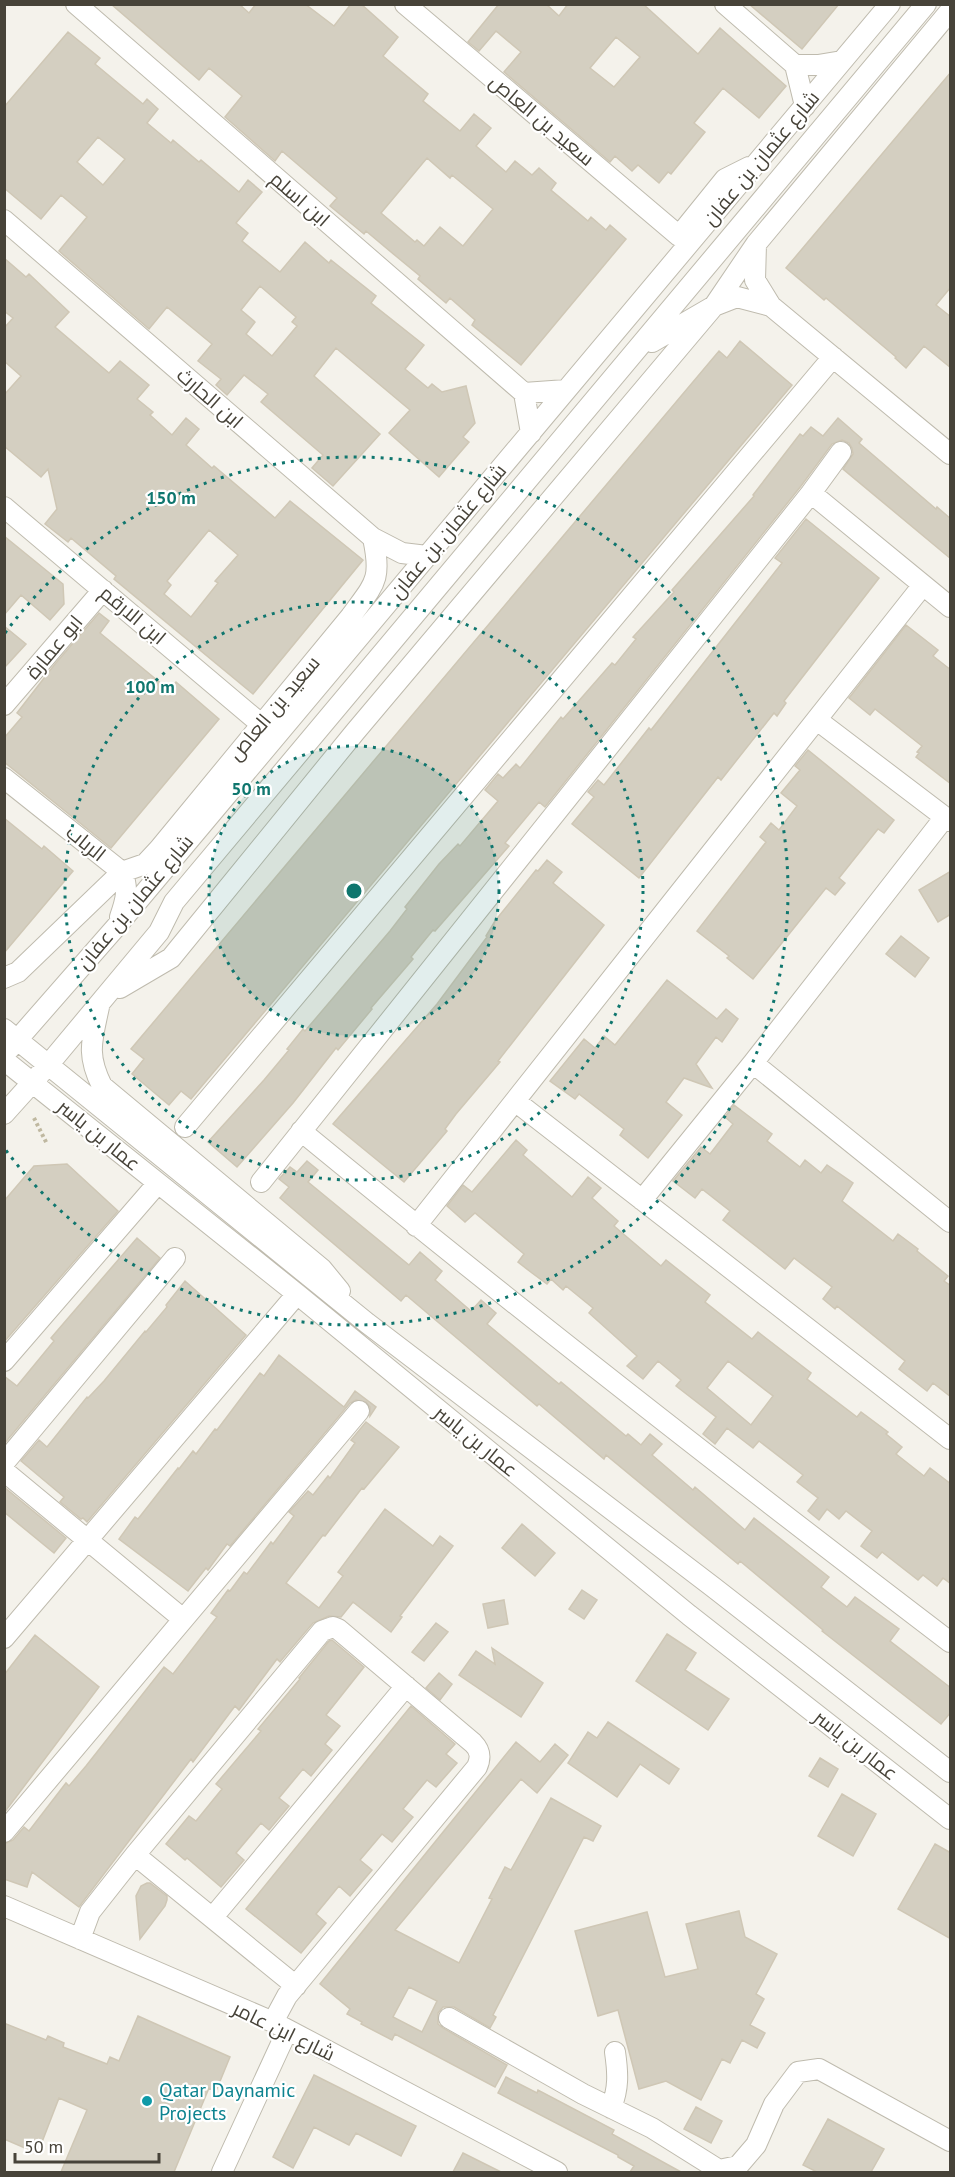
<svg xmlns="http://www.w3.org/2000/svg" width="955" height="2177" font-family="'PT Sans',Cairo,sans-serif">
<style>
.building{fill:#d4cfc1;stroke:#cfc7b5;stroke-width:1.5;fill-rule:evenodd}
.lines{fill:none;stroke-linecap:round;stroke-linejoin:round}
.minor-casing{stroke:#bfbbae;stroke-width:22}
.path{stroke:#bfb8a0;stroke-width:4;stroke-dasharray:3 3;stroke-linecap:butt}
.minor{stroke:#fff;stroke-width:20}
.ring{fill:none;stroke:#0f766e;stroke-width:3;stroke-dasharray:3 6}
.culture-dot{fill:#0f9aa8;stroke:#fff;stroke-width:2}
.labels{text-anchor:middle;stroke-width:4.5;stroke-linejoin:round;paint-order:stroke}
.street-label{font-size:20px;fill:#474339;stroke:#fff}
.culture-label{font-size:20px;fill:#0d838f;stroke:#fff;text-anchor:start}
.centre{fill:#0f766e;stroke:#fff;stroke-width:3}
.ring-label{font-size:18px;text-anchor:middle;font-weight:bold;fill:#0f766e;stroke:#fff;stroke-width:4.5;stroke-linejoin:round;paint-order:stroke}
</style>
<rect width="100%" height="100%" fill="#f4f2eb"/>
<path class="building" d="M111 4H239L249 13 256 4H305L334 26 351 4H361L398 37 383 56 428 94 423 101 460 131 474 114 491 128 476 146 506 172 515 161 532 175 539 168 556 183 551 190 588 221 591 217 606 230 610 225 626 239 521 365 472 325 475 320 450 298 446 303 418 279 420 276 397 257 366 231 364 234 330 206 337 198 282 151 275 161 225 117 242 96 209 68 199 80ZM427 158 450 178 452 175 493 209 463 246 440 227 424 246 417 240 415 242 381 213Z
M499 4H546L559 16 568 4H643L698 54 720 28 786 86 759 118 723 88 694 123 705 132 671 174 668 172 659 183 638 165 632 171 615 156 610 162 504 72 521 52 496 31 479 51 468 42ZM616 37 640 57 614 87 590 68Z
M749 4H839L802 49Z
M68 32 100 58 95 64 143 104 147 99 158 109 147 123 171 143 173 140 199 162 201 160 239 192 248 180 262 192 236 223 248 233 242 241 280 272 305 242 329 263 331 260 376 296 371 303 424 345 405 369 428 388 432 384 442 392 466 386 475 423 463 437 469 442 439 477 389 433 410 410 336 348 314 376 380 434 333 486 312 468 323 455 261 402 268 394 244 375 227 395 216 385 221 379 198 361 212 344 167 307 149 329 59 251 87 217 61 195 41 219 4 188V107ZM98 137 125 159 103 185 77 162ZM260 286 296 317 292 322 297 326 272 356 246 334 255 322 241 310Z
M951 72V287L936 305 951 317V368L924 346 906 368 895 358 896 357 826 298 824 300 786 268Z
M4 258 26 277 29 274 69 312 55 327 109 373 120 361 149 385 137 399 153 412 150 415 172 435 186 418 199 429 186 445 212 468 214 466 275 518 290 501 363 560 253 694 114 579 116 576 71 538 68 542 45 524 57 509 48 469 41 477 4 446V395L21 376 4 361V328L13 318 4 311ZM209 530 238 555 215 581 218 583 191 617 164 594 171 585 167 581Z
M740 341 792 385 191 1099 181 1091 169 1105 132 1074 144 1059 131 1049 719 351 727 358Z
M838 418 862 439 859 443 936 509 937 507 951 519V559L843 469 853 454 852 448 849 443 842 440 832 444 801 486 545 807 539 802 505 843 509 846 435 931 433 930 411 957 413 959 371 1008 372 1009 338 1050 336 1048 293 1103 237 1167 208 1142 264 1080 289 1050 287 1049 303 1029 305 1031 390 931 407 909 405 907 439 864 458 844 460 846 498 801 485 790 498 774 503 778 516 764 520 768 561 717 563 719 612 663 615 665 636 639 633 637 674 592 672 590 754 496 753 495 800 434 803 436 811 427 823 436Z
M806 519 879 578 784 701 786 703 777 716 774 713 721 780 718 777 639 878 572 824 594 797 588 792 598 780 604 785 649 728 651 730 782 563 775 558Z
M4 536 63 584 64 604 50 620 21 595 4 615Z
M99 613 109 621 100 633 169 690 176 682 219 719 111 848 4 762V738L22 717 17 713 55 664Z
M906 625 938 650 933 656 951 670V784L916 757 919 753 917 752 922 746 875 709 870 715 849 698Z
M4 626 26 644 4 668Z
M808 750 894 820 884 833 878 829 839 878 845 883 835 895 826 888 753 979 727 958 729 956 697 931 766 842 760 837 771 823 779 830 797 806 781 793 800 770 795 766Z
M4 818 42 849 44 846 73 871 4 953Z
M547 860 562 872 553 883 604 925 498 1061 500 1062 456 1114 445 1129 447 1131 404 1182 333 1124 437 1004 487 937 486 936 495 921 536 870 538 871Z
M951 871V914L938 922 919 890Z
M901 936 929 958 915 977 886 954Z
M667 980 717 1019 726 1009 738 1019 722 1042 716 1037 696 1064 712 1088 684 1078 666 1102 682 1115 648 1158 620 1135 624 1129 579 1094 575 1099 550 1081 584 1039 595 1048 604 1036 615 1045Z
M734 1105 772 1134 767 1141 800 1167 805 1160 821 1173 827 1165 853 1183 842 1201 893 1241 898 1234 918 1249 917 1251 948 1276 944 1281 951 1286V1397L933 1383 927 1391 899 1369 905 1361 837 1306 835 1309 823 1299 832 1287 794 1258 785 1269 723 1220 730 1211 702 1189 695 1198 673 1181 701 1147 710 1154 733 1124 725 1117Z
M516 1140 527 1150 523 1155 572 1197 588 1177 601 1188 592 1198 618 1221 614 1226 661 1266 666 1260 710 1295 705 1302 752 1339 758 1332 811 1373 807 1379 857 1417 861 1412 888 1432 886 1434 902 1447 896 1454 924 1476 930 1468 951 1484V1584L943 1578 937 1586 923 1575 918 1580 882 1552 877 1558 861 1546 872 1531 846 1511 839 1519 827 1509 819 1520 808 1511 818 1498 797 1482 803 1475 759 1441 753 1448 727 1428 715 1444 703 1434 716 1417 676 1386 681 1380 658 1361 643 1379 627 1366 637 1356 589 1313 593 1308 566 1286 563 1290 551 1279 547 1284 532 1273 518 1262 524 1254 475 1213 465 1222 447 1206 463 1185 472 1192ZM728 1361 773 1396 751 1425 707 1388Z
M307 1161 318 1170 308 1182 409 1265 420 1252 442 1271 435 1280 471 1311 481 1300 496 1313 487 1324 559 1384 561 1382 626 1436 628 1434 641 1445 650 1434 662 1444 652 1455 693 1490 695 1487 745 1530 754 1518 829 1577 821 1587 847 1607 855 1597 899 1629 890 1641 951 1688V1712L941 1724 822 1631 823 1630 740 1561 738 1564 606 1455 604 1459 539 1404 537 1406 406 1295 401 1301 280 1198 289 1187 279 1179 290 1167 297 1172Z
M67 1164 118 1211 4 1342V1201L34 1166Z
M137 1238 160 1258 4 1444V1376L17 1386 54 1341 51 1338Z
M185 1281 246 1335 87 1522 83 1518 81 1519 60 1502 64 1497 21 1461 39 1440 47 1447 87 1397 88 1398 104 1381 145 1331 146 1332 167 1307 166 1305Z
M279 1355 344 1407 355 1391 376 1407 370 1416V1407L366 1402 356 1400 350 1403 230 1546 227 1544 208 1570 206 1568 188 1591 119 1539 135 1517 138 1519 178 1468 179 1469 193 1451 196 1454 215 1429 217 1430 260 1373 264 1376Z
M366 1422 399 1447 364 1489 362 1488 325 1536 323 1535 286 1583 319 1608 343 1576 338 1572 385 1509 433 1546 440 1536 453 1546 400 1616 402 1617 391 1632 353 1602 341 1617 329 1616 313 1623 280 1662 277 1659 239 1710 235 1706 193 1762 191 1759 79 1907 32 1872 27 1887 4 1879V1844L13 1840 24 1827 29 1831 66 1783 69 1786 86 1766 164 1667 173 1674 217 1617 211 1613 228 1590 230 1591 244 1572 247 1574 271 1542 273 1544 294 1516 289 1512 308 1491 313 1495 328 1476 330 1478 355 1443 351 1440Z
M4 1487 66 1538 54 1553 4 1512Z
M522 1524 555 1553 535 1576 502 1548Z
M582 1590 597 1600 584 1619 569 1609Z
M504 1600 508 1624 488 1628 483 1604Z
M436 1623 448 1632 424 1661 412 1652Z
M667 1634 696 1653 685 1670 729 1699 708 1730 636 1681Z
M35 1635 99 1687 4 1813V1675Z
M332 1640 364 1667 326 1715 340 1726 325 1744 332 1750 311 1776 303 1769 279 1798 289 1806 269 1830 261 1823 236 1853 244 1860 221 1887 187 1858 185 1860 166 1844 189 1816 196 1821 222 1789 216 1784 261 1731 258 1729 300 1679 299 1678 329 1641Z
M492 1648 543 1683 521 1717 459 1675 476 1651 495 1664Z
M439 1673 452 1684 440 1700 426 1688Z
M411 1706 455 1744 446 1754 457 1763 436 1787 427 1780 403 1809 413 1817 392 1842 382 1834 360 1860 372 1870 350 1896 339 1886 316 1914 326 1923 301 1953 246 1909Z
M608 1722 679 1769 669 1784 640 1764 617 1797 568 1763 588 1732 597 1738Z
M516 1742 540 1762 555 1744 568 1755 537 1793 521 1779 395 1930 459 1963 492 1899 489 1898 505 1867 511 1870 551 1798 601 1826 593 1841 584 1837 493 2015 496 2017 490 2028 454 2007H443L438 2013V2024L443 2028 507 2065 495 2087 395 2034 392 2040 361 2024 362 2022 347 2014 350 2009 320 1984ZM409 1987 437 2001 422 2032 393 2017Z
M820 1758 838 1769 828 1787 809 1776Z
M842 1794 876 1814 853 1856 818 1836Z
M935 1844 951 1853V1939L898 1909Z
M147 1883H150L167 1896V1900L165 1906 140 1939 136 1896 141 1886Z
M739 1911 745 1937 777 1954 756 1994 764 1999 750 2025 765 2033 757 2048 742 2040 730 2063 722 2059 701 2100 666 2081 639 2089 618 2010 598 2016 575 1931 647 1912 665 1977 698 1969 686 1924Z
M138 2016 230 2057 216 2091 209 2088 174 2172H61L87 2110 59 2098 42 2142 37 2140 32 2151 4 2139V2023L46 2040 48 2036 64 2043 63 2047 107 2064 110 2057 119 2061Z
M314 2075 416 2126 401 2156 356 2133 349 2145 314 2127 293 2168 273 2157Z
M506 2077 537 2093 538 2090 614 2130 612 2134 681 2172H630L634 2166 618 2157V2155L498 2093Z
M696 2107 722 2121 711 2143 684 2129Z
M828 2119 884 2149 871 2172H817L803 2165Z
M463 2153 501 2172H453Z"/>
<g class="lines">
<g class="minor-casing">
<path id="minor" d="M76 4 524 393 531 433
M405 4 679 236
M725 4 795 65 805 106
M795 65H818L842 61
M4 220 373 538 402 553 427 556
M683 231 725 179 749 167
M756 244 755 280 771 306 950 454
M652 342 714 306 737 297 771 306
M524 393 566 390
M811 493 950 607
M4 507 261 724
M4 705 103 590
M817 720 950 821
M4 778 122 872C129 889 126 900 120 917
M4 978 18 972 122 872 145 864 159 849 351 616C375 583 382 580 373 538
M120 988 171 958 355 732 714 306 756 244 950 11
M99 1007C92 1040 86 1054 102 1086L322 1269 340 1291
M4 1029 367 1323 713 1587 950 1772
M4 1055 116 927 890 4
M4 1060 297 1294 689 1615 950 1819
M753 1063 950 1222
M515 1101 950 1439
M4 1114 49 1064 159 932 174 902 926 4
M185 1127 833 357
M301 1131C514 1306 731 1475 950 1642
M261 1182 811 493 841 452
M642 1200 753 1063 945 817
M416 1226 923 585
M4 1361 158 1183
M4 1463 175 1258
M4 1471 183 1619
M4 1638 297 1294
M4 1832 359 1411
M135 1855 296 1986
M4 1906 273 2022 557 2172
M213 1917 406 1686
M80 1939 90 1912 135 1855 322 1631 333 1627 338 1629 473 1743C481 1751 481 1758 477 1767L287 1996 273 2022
M449 2018 583 2094 652 2128 719 2170 738 2166 756 2145 774 2104 798 2072 819 2069 950 2141
M611 2108C619 2088 618 2073 615 2052
M222 2172 287 2031"/>
</g>
<path class="path" d="M34 1118 47 1144"/>
<use href="#minor" class="minor"/>
</g>
<circle cx="354" cy="891" r="145" fill="#0f766e" fill-opacity=".12"/>
<g class="ring">
<circle cx="354" cy="891" r="145"/>
<circle cx="354" cy="891" r="289"/>
<path d="M5 633A434 434 0 1 1 5 1149"/>
</g>
<circle class="culture-dot" cx="147" cy="2101" r="6"/>
<g class="labels">
<g class="street-label">
<text transform="translate(542 120) rotate(40)" y="7">سعيد بن العاص</text>
<text transform="translate(761 158) rotate(-50)" y="7">شارع عثمان بن عفان</text>
<text transform="translate(300 199) rotate(41)" y="7">ابن اسلم</text>
<text transform="translate(210 398) rotate(41)" y="7">ابن الحارث</text>
<text transform="translate(448 531) rotate(-50)" y="7">شارع عثمان بن عفان</text>
<text transform="translate(133 615) rotate(40)" y="7">ابن الارقم</text>
<text transform="translate(54 647) rotate(-50)" y="7">ابو عمارة</text>
<text transform="translate(274 708) rotate(-50)" y="7">سعيد بن العاص</text>
<text transform="translate(86 843) rotate(39)" y="7">الرباب</text>
<text transform="translate(135 902) rotate(-50)" y="7">شارع عثمان بن عفان</text>
<text transform="translate(99 1135) rotate(39)" y="7">عمار بن ياسر</text>
<text transform="translate(476 1441) rotate(39)" y="7">عمار بن ياسر</text>
<text transform="translate(856 1745) rotate(38)" y="7">عمار بن ياسر</text>
<text transform="translate(284 2031) rotate(26)" y="7">شارع ابن عامر</text>
</g>
<g class="culture-label">
<text x="159" y="2097">Qatar Daynamic<tspan x="159" dy="23">Projects</tspan></text>
</g>
</g>
<circle cx="354" cy="891" r="9" class="centre"/>
<g class="ring-label">
<text x="171" y="504">150 m</text>
<text x="150" y="693">100 m</text>
<text x="251" y="795">50 m</text>
</g>
<rect width="955" height="2177" fill="none" stroke="#474339" stroke-width="12"/>
<path d="M15 2153v9h144v-9" fill="none" stroke="#474339" stroke-width="3"/>
<text x="24" y="2153" font-size="18" fill="#474339" stroke="#ffffff" stroke-width="4.5" paint-order="stroke">50 m</text>
</svg>
